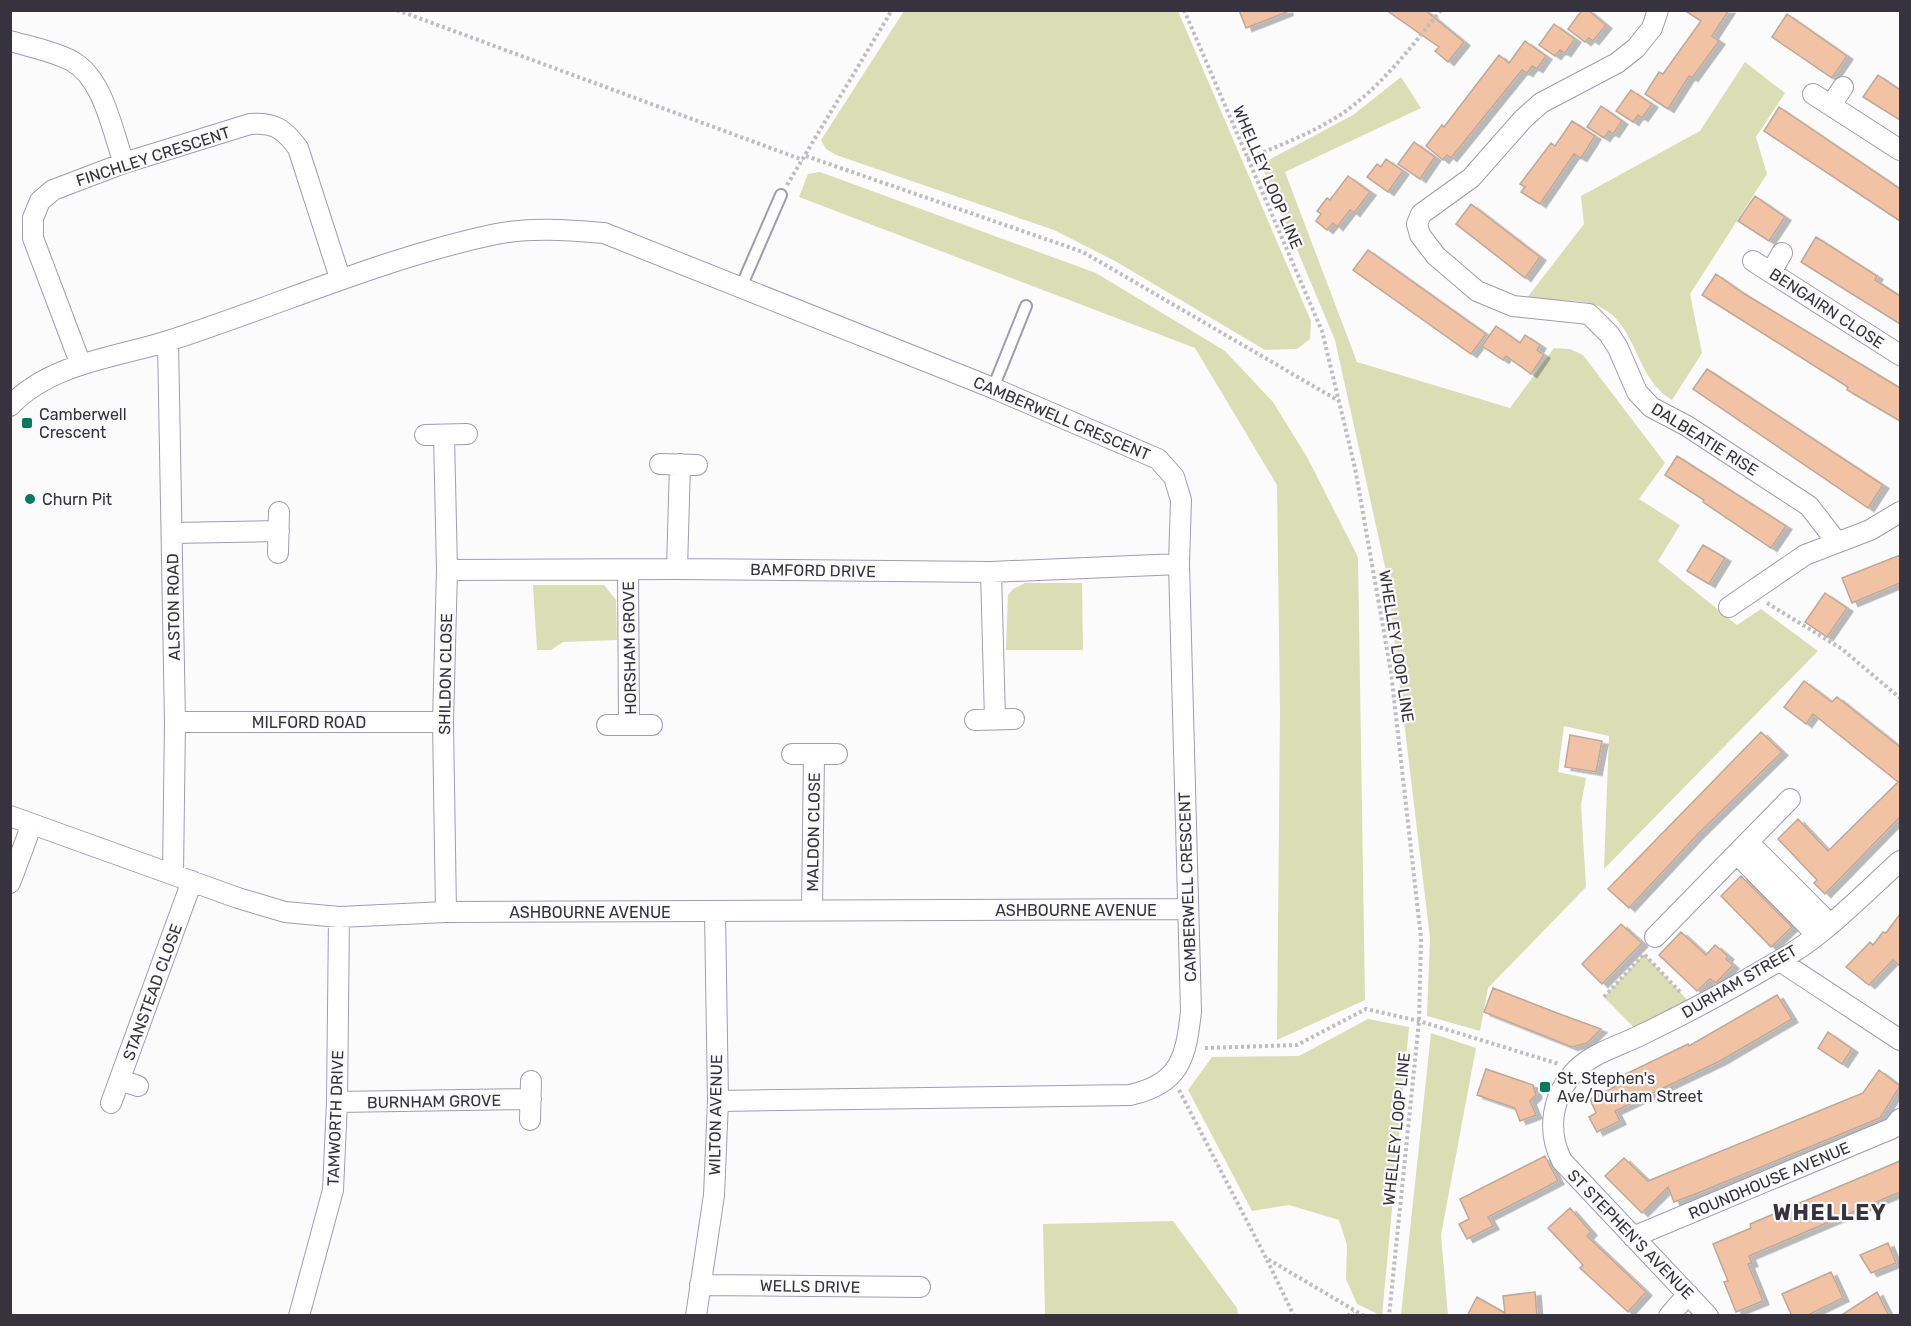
<svg xmlns="http://www.w3.org/2000/svg" width="1911" height="1326" font-family="Rubik,sans-serif">
<style>
.green{fill:#d9deb5}
.building{fill:#f1c2a3;stroke:#c0a898;stroke-width:1.5;filter:url(#shadow)}
.lines{fill:none;stroke-linecap:round;stroke-linejoin:round}
.lane-casing{stroke:#a29bb4;stroke-width:14}
.street-casing{stroke:#a29bb4;stroke-width:22}
.path{stroke:#bebdc1;stroke-width:4;stroke-dasharray:3 3;stroke-linecap:butt}
.lane{stroke:#fff;stroke-width:10}
.street{stroke:#fff;stroke-width:20}
.poi-dot{fill:#027e5e;stroke:#fbfbfb;stroke-width:2}
.labels{text-anchor:middle;stroke-width:4.5;stroke-linejoin:round;paint-order:stroke}
.street-label{font-size:16px;fill:#36333e;stroke:#fbfbfb}
.poi-label{font-size:16px;fill:#36333e;stroke:#fbfbfb;text-anchor:start}
.district-label{font-size:22px;font-weight:bold;letter-spacing:1.5px;fill:#36333e;stroke:#fbfbfb}
</style>
<defs>
<filter id="shadow"><feDropShadow dx="6" dy="3.5" stdDeviation="0" flood-color="#0004"/></filter>
</defs>
<rect width="100%" height="100%" fill="#fbfbfb"/>
<path class="green" d="M904 11H1178L1311 321 1310 339 1297 349 1265 350 1115 261 1054 230 836 155 826 149 821 140Z
M1745 62 1785 93 1756 137 1767 174 1690 294 1702 353 1672 400C1636 379 1637 328 1604 309 1580 295 1552 304 1526 299L1584 224 1581 196 1700 131Z
M1401 77 1421 108 1285 172 1357 362 1510 408 1554 348 1570 349 1583 355 1665 463 1639 499 1680 525 1658 561 1737 625 1761 609 1818 651 1604 869 1609 736 1564 726 1558 772 1586 778 1581 805 1586 887 1488 988 1480 1031 1427 1016 1430 938 1386 571 1335 340 1261 164 1353 115Z
M820 172 1096 273 1225 351 1273 402 1307 457 1358 557 1365 1000 1277 1040 1280 711 1277 485 1195 348 799 197 808 174Z
M1025 583H1082L1083 650H1006L1008 595 1013 589Z
M533 585H604L616 600 617 640 563 642 551 650H537Z
M1644 954 1694 1007 1641 1035 1604 997Z
M1368 1019 1409 1027 1382 1316 1357 1304 1346 1279 1347 1245 1339 1220 1289 1205 1252 1211 1188 1090 1212 1057 1299 1056Z
M1431 1033 1476 1048 1441 1235 1448 1315H1401Z
M1173 1221 1237 1308 1238 1315H1045L1043 1224Z"/>
<path class="building" d="M1239 10H1287V12L1246 28Z
M1386 10H1425L1464 42 1448 62 1435 51 1439 47Z
M1582 10H1588L1606 25 1593 41 1589 38 1585 42 1568 29Z
M1684 10H1729L1712 36 1719 41 1692 78 1689 76 1668 109 1645 94 1659 72 1663 74 1701 21Z
M1787 14 1847 56 1832 78 1772 37Z
M1554 24 1575 39 1565 53 1560 50 1555 56 1539 45Z
M1525 41 1546 56 1537 69 1532 66 1527 73 1522 70 1451 158 1447 155 1443 160 1426 146 1442 125 1444 127 1499 55 1509 63Z
M1878 75 1900 90V120L1863 97Z
M1631 90 1652 104 1642 118 1638 115 1633 122 1616 111Z
M1601 106 1622 121 1613 134 1609 131 1604 138 1587 127Z
M1779 107 1900 189V221L1764 131Z
M1572 121 1595 136 1581 158 1574 154 1540 204 1521 192 1525 187 1520 184 1551 143 1555 146Z
M1414 142 1435 157 1420 179 1398 164Z
M1386 159 1403 171 1388 192 1367 177 1377 164 1381 167Z
M1348 176 1370 192 1354 213 1350 210 1337 227 1333 223 1327 230 1316 221 1321 214 1317 211 1327 198 1330 200Z
M1755 196 1785 217 1769 241 1738 221Z
M1471 204 1540 257 1525 278 1456 224Z
M1816 237 1877 276 1875 280 1900 296V324L1801 262Z
M1368 250 1486 334 1471 354 1353 270Z
M1716 274 1743 293 1900 388V421L1847 390 1848 387 1702 295Z
M1496 326 1520 343 1525 335 1540 345 1537 350 1544 355 1531 374 1506 356 1503 360 1482 346Z
M1707 369 1883 485 1868 508 1693 389Z
M1677 456 1786 526 1771 548 1703 502 1704 500 1665 475Z
M1703 545 1725 558 1709 584 1687 571Z
M1900 555V583L1852 603 1842 578Z
M1825 593 1847 608 1827 637 1805 622Z
M1804 681 1832 702 1837 697 1900 747V817L1825 894 1814 883 1817 880 1778 839 1798 819 1828 851 1898 782 1813 714 1806 724 1784 707Z
M1761 732 1782 752 1698 834 1629 908 1608 889Z
M1570 735 1602 741 1596 772 1565 767Z
M1741 876 1792 927 1771 947 1721 896Z
M1900 914V966L1893 960 1869 985 1846 967 1870 942 1873 945 1883 932 1886 933Z
M1621 924 1642 943 1602 984 1582 964Z
M1681 932 1706 955 1715 945 1728 956 1726 959 1733 965 1716 983 1710 979 1697 991 1659 955Z
M1493 988 1557 1013 1601 1029 1587 1043 1572 1047 1484 1012Z
M1777 995 1792 1019 1720 1061 1615 1111 1620 1121 1597 1132 1589 1117 1596 1113 1590 1099 1616 1086 1613 1080 1688 1044 1689 1046Z
M1828 1032 1852 1049 1842 1064 1818 1048Z
M1486 1069 1533 1085 1536 1095 1530 1101 1536 1115 1520 1121 1515 1108 1477 1095Z
M1879 1070 1900 1086 1880 1118 1698 1193 1674 1202 1668 1187 1642 1213 1605 1176 1624 1158 1648 1181 1863 1093Z
M1545 1156 1558 1181 1488 1217 1493 1226 1467 1239 1459 1224 1469 1219 1460 1199Z
M1900 1161V1192L1749 1256 1752 1263 1748 1264 1763 1301 1736 1312 1724 1282 1728 1281 1713 1244 1751 1228 1750 1224Z
M1570 1208 1591 1232 1587 1236 1646 1292 1628 1312 1580 1268 1583 1265 1548 1228Z
M1888 1243 1896 1263 1871 1273 1860 1255Z
M1831 1272 1843 1298 1806 1316H1792L1782 1294Z
M1535 1292 1537 1316H1467L1477 1297 1505 1313 1503 1296Z
M1877 1292 1889 1316H1840Z"/>
<g class="lines">
<g class="lane-casing">
<path id="lane" d="M741 287 781 195
M993 388 1026 306"/>
</g>
<g class="street-casing">
<path id="street" d="M1658 10 1652 28 1636 48 1617 63 1541 103 1523 119 1471 178 1421 214 1417 224 1420 235 1436 256 1477 291 1513 306 1589 314 1609 334 1618 348 1637 392 1651 407 1687 426 1809 506 1836 541
M10 41C31 47 53 51 72 61 104 79 112 131 124 163
M1813 94 1900 150
M1831 105 1843 87
M1753 261 1900 355
M1771 272 1782 253
M168 341 175 722 173 874
M81 365 33 238V218L40 201 53 190 124 163 250 124C274 122 284 129 298 148L340 278
M10 406C51 363 114 358 168 341 277 306 382 258 496 234 532 227 567 230 604 233L993 388 1158 459 1174 477 1181 500 1179 564 1191 1011C1186 1058 1180 1084 1130 1095L718 1101
M425 435 467 434
M444 435 447 570 443 722 446 912
M660 464 697 465
M172 533 279 531
M278 553 279 512
M677 569 680 464
M447 570 677 569 991 572 1179 564
M628 570 629 725
M991 572 995 719
M1729 607 1805 555 1870 530 1900 512
M975 720 1014 719
M175 722H443
M607 725H652
M792 754H837
M10 816 238 898 285 912 339 917 446 912 1187 909
M1749 843 1829 923
M1737 854 1816 934
M10 883 32 824
M812 910 814 754
M1655 937 1790 799
M1780 961 1900 1040
M120 1080 138 1086
M337 1102 531 1099
M111 1103 192 881
M530 1120 531 1081
M1633 1237 1893 1128 1900 1119
M700 1285 920 1287
M299 1316 333 1190 337 1102 339 917
M696 1316 714 1195 718 1101 715 912
M1669 1316 1688 1294
M1708 1316 1562 1161C1546 1130 1552 1094 1577 1069 1595 1052 1619 1046 1641 1035 1687 1013 1733 988 1777 962 1823 937 1862 895 1900 861"/>
</g>
<path class="path" d="M397 10 803 160
M1184 10 1322 331 1355 468 1391 672 1421 938 1419 1021 1389 1316
M806 156 1083 252 1339 401
M1247 159C1280 145 1316 132 1346 111 1384 83 1412 46 1441 10
M787 185 892 10
M1767 603 1842 649 1900 698
M1604 997 1644 954 1681 993
M1205 1048 1297 1045 1366 1009 1419 1021 1559 1064
M1179 1090 1266 1258 1364 1316
M1267 1260 1294 1316
M1348 1316 1353 1311"/>
<use href="#lane" class="lane"/>
<use href="#street" class="street"/>
</g>
<g class="poi-dot">
<rect x="21" y="417" width="12" height="12" rx="3"/>
<circle cx="30" cy="499" r="6"/>
<rect x="1539" y="1081" width="12" height="12" rx="3"/>
</g>
<g class="labels">
<g class="street-label">
<text transform="translate(153 156) rotate(-18)" y="6">FINCHLEY CRESCENT</text>
<text transform="translate(1268 177) rotate(67)" y="6">WHELLEY LOOP LINE</text>
<text transform="translate(1827 308) rotate(33)" y="6">BENGAIRN CLOSE</text>
<text transform="translate(1062 418) rotate(23)" y="6">CAMBERWELL CRESCENT</text>
<text transform="translate(1705 439) rotate(32)" y="6">DALBEATIE RISE</text>
<text transform="translate(813 570) rotate(1)" y="6">BAMFORD DRIVE</text>
<text transform="translate(173 607) rotate(-91)" y="6">ALSTON ROAD</text>
<text transform="translate(1397 646) rotate(81)" y="6">WHELLEY LOOP LINE</text>
<text transform="translate(629 648) rotate(-91)" y="6">HORSHAM GROVE</text>
<text transform="translate(445 674) rotate(-89)" y="6">SHILDON CLOSE</text>
<text x="309" y="728">MILFORD ROAD</text>
<text transform="translate(813 832) rotate(-89)" y="6">MALDON CLOSE</text>
<text transform="translate(1187 887) rotate(-92)" y="6">CAMBERWELL CRESCENT</text>
<text x="1076" y="916">ASHBOURNE AVENUE</text>
<text x="590" y="918">ASHBOURNE AVENUE</text>
<text transform="translate(1739 981) rotate(-30)" y="6">DURHAM STREET</text>
<text transform="translate(152 992) rotate(-70)" y="6">STANSTEAD CLOSE</text>
<text transform="translate(434 1101) rotate(-1)" y="6">BURNHAM GROVE</text>
<text transform="translate(715 1115) rotate(-89)" y="6">WILTON AVENUE</text>
<text transform="translate(335 1118) rotate(-88)" y="6">TAMWORTH DRIVE</text>
<text transform="translate(1396 1129) rotate(-84)" y="6">WHELLEY LOOP LINE</text>
<text transform="translate(1769 1180) rotate(-23)" y="6">ROUNDHOUSE AVENUE</text>
<text transform="translate(1631 1234) rotate(46)" y="6">ST STEPHEN'S AVENUE</text>
<text transform="translate(810 1286) rotate(1)" y="6">WELLS DRIVE</text>
</g>
<g class="poi-label">
<text x="39" y="420">Camberwell<tspan x="39" dy="18">Crescent</tspan></text>
<text x="42" y="505">Churn Pit</text>
<text x="1557" y="1084">St. Stephen's<tspan x="1557" dy="18">Ave/Durham Street</tspan></text>
</g>
<g class="district-label">
<text x="1830" y="1220">WHELLEY</text>
</g>
</g>
<rect width="1911" height="1326" fill="none" stroke="#36333e" stroke-width="24"/>
</svg>
